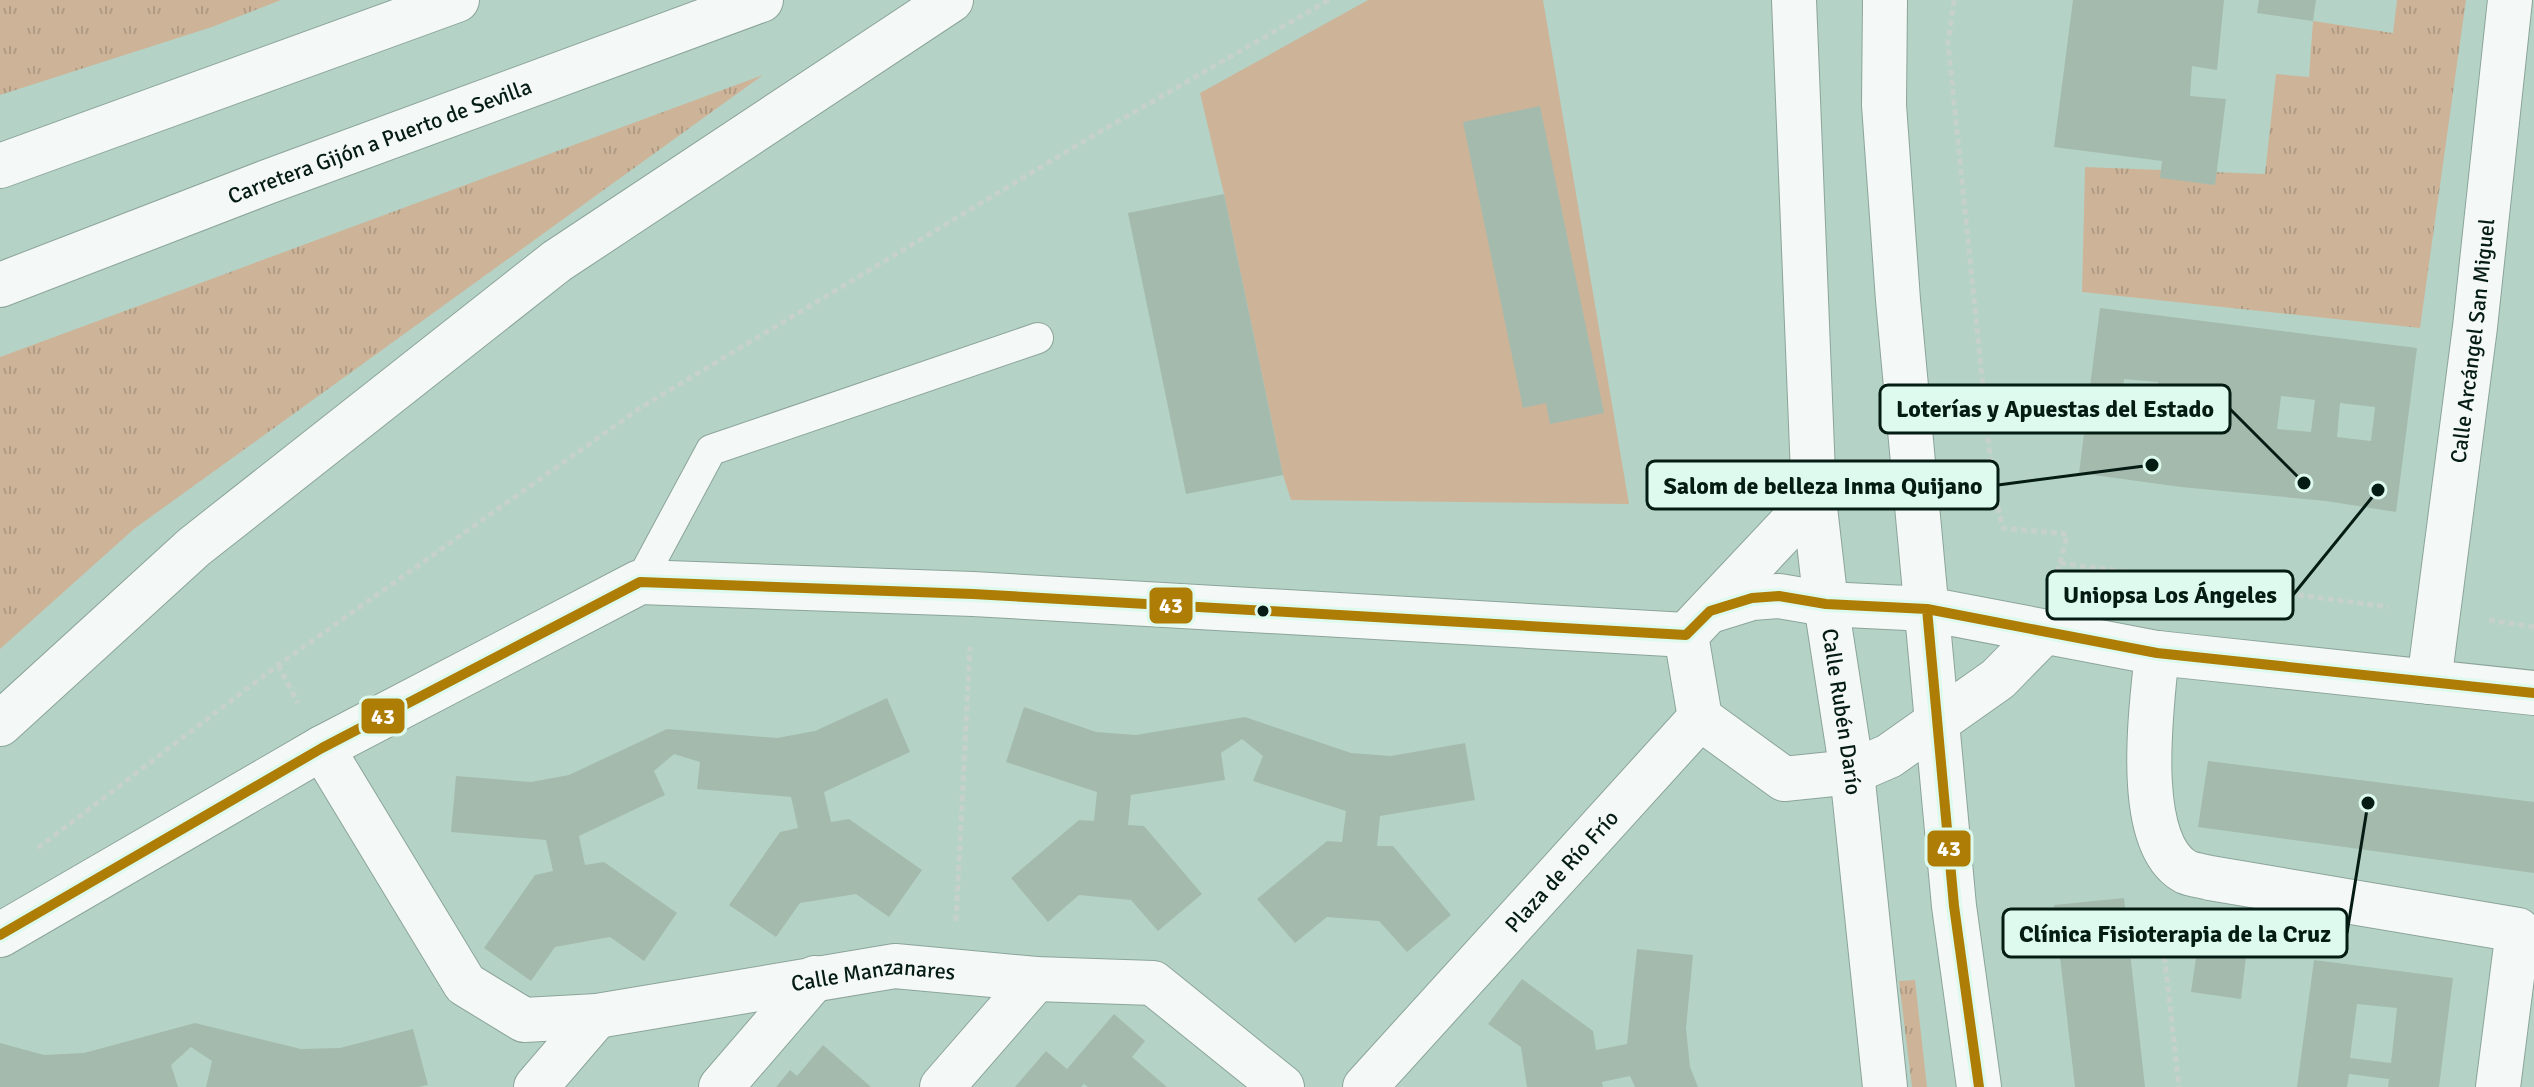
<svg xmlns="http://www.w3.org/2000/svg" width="2534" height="1087" font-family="Signika,sans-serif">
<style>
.grass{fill:url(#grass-tufts)}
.pitch{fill:#cdb499}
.building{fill:#a4baad;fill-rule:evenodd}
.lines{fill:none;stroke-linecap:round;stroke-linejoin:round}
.lane-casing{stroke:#8ca49b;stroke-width:32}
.street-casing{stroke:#8ca49b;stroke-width:46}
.primary-casing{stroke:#8ca49b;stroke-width:46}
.highway-casing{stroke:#8ca49b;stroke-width:46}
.path{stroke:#c6d0cc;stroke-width:5;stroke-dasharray:6 4;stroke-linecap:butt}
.lane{stroke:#f4f8f6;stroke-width:30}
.street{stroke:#f4f8f6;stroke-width:44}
.primary{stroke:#f4f8f6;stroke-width:44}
.highway{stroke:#f4f8f6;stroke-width:44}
.bus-1-casing{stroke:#defaee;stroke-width:16}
.bus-1{stroke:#ae7d06;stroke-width:10}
.bus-dot{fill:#051c14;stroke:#defaee;stroke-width:3}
.labels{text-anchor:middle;stroke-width:8;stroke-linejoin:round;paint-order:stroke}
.street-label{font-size:22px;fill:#051c14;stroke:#defaee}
.leader{fill:none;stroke:#051c14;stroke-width:3}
.callout-dot{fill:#051c14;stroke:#defaee;stroke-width:3}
.callout{fill:#defaee;stroke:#051c14;stroke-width:3}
.callout-label{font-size:24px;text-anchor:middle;font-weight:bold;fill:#051c14}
.line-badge{stroke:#defaee;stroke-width:3}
.badge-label{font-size:22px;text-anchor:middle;font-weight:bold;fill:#fff}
</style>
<defs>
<pattern id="grass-tufts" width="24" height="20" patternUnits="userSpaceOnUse" patternTransform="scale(2)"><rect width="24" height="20" fill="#cdb499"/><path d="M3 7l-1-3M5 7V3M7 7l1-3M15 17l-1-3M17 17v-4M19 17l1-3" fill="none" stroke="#af9a83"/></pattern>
</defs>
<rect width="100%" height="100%" fill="#b4d3c6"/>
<path class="grass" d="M0 0H281L212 27 0 95Z
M2397 0H2466L2420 328 2082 292 2085 167 2265 174 2276 74 2309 77 2313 21 2393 33Z
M763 75 134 529 0 649V357Z
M1915 980 1927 1087H1912L1899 981Z"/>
<path class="pitch" d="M1368 0H1543L1629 504 1291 500 1283 475 1224 194 1200 93Z"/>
<path class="building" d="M2073 0H2224L2217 70 2192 66 2190 96 2226 99 2215 185 2160 178 2162 161 2054 147Z
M2259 0H2316L2313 21 2257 13Z
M1540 106 1604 413 1550 424 1546 403 1523 408 1463 122Z
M1224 194 1283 475 1186 494 1128 213Z
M2100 308 2417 348 2396 512 2326 501 2181 487 2079 473ZM2124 379 2158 382 2154 414 2121 411ZM2184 385 2218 389 2214 422 2180 419ZM2281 396 2315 400 2311 432 2277 429ZM2340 403 2375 407 2371 441 2337 437Z
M887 698 910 752 824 792 831 822 849 819 922 870 889 917 856 894 800 903 776 937 729 905 780 832 798 828 791 797 697 789 700 762 674 754 654 771 665 795 579 836 585 865 604 862 677 913 644 961 610 937 555 947 531 981 484 948 535 875 553 871 546 840 451 832 456 776 531 782 569 775 667 729 777 738 815 731Z
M1024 707 1096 732 1136 735 1245 717 1351 753 1391 756 1465 743 1475 800 1380 816 1377 846H1393L1451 915 1407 952 1379 921 1327 917 1295 943 1257 899 1327 841 1342 842 1346 811 1253 781 1263 756 1242 739 1221 753 1225 780 1131 795 1128 825 1144 826 1202 894 1158 931 1131 900 1079 895 1048 922 1011 878 1079 820 1094 821 1097 792 1006 762Z
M2208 761 2534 802V873L2198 827Z
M2124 898 2145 1087H2075L2054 905Z
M1637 949 1693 955 1686 1028 1690 1067 1698 1087H1635L1630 1076 1602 1082 1603 1087H1527L1521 1047 1488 1024 1522 979 1593 1031 1596 1050 1627 1044Z
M2197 951 2246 957 2241 999 2191 992Z
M2314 960 2453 978 2439 1087H2388L2389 1079 2349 1074 2347 1087H2297ZM2357 1004 2397 1008 2391 1063 2350 1058Z
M1114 1014 1145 1041 1132 1057 1167 1087H1088L1084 1084 1081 1087H1015L1046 1051 1067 1069Z
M195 1023 301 1049 340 1048 413 1029 428 1085 419 1087H206L212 1061 191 1047 171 1065 178 1087H0V1043L44 1055 84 1053Z
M823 1045 871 1087H776L790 1070 797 1076Z"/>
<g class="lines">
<g class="lane-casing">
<path id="lane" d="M640 582 711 450 1038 338"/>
</g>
<g class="street-casing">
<g id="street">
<path d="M1710 611 1752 598 1779 596 1826 604 1927 609 2157 653 2534 693"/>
<path d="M2157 653C2152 704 2132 843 2186 872 2193 875 2203 876 2210 878L2518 930 2498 1087"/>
<path id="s1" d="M2429 682 2475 327 2510 0"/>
<path d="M1700 718 1784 779 1852 772 1889 756 1998 679 2044 632"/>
<path id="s2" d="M322 748 465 984 524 1020 597 1016 895 966 1036 979 1153 983 1282 1087"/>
<path d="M0 935 322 748 640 582 973 594 1686 635 1814 499"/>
<path d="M536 1087 597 1016"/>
<path d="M721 1087 815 978"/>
<path d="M942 1087 1036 979"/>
<path id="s3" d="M1365 1087 1700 718 1686 635"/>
</g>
</g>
<g class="primary-casing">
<g id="primary">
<path id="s4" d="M1794 0 1814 499 1826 604 1852 772 1885 1087"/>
<path d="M1885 0 1884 105 1898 300 1954 906 1979 1087"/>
</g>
</g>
<g class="highway-casing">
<g id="highway">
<path d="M0 166 457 0"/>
<path id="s5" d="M0 285 267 182 761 0"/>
<path d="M0 724 194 547 557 261 951 0"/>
</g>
</g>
<path class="path" d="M1954 0 1948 43 1993 486 2003 528 2067 534 2056 580
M2060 563 2388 607
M2489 620 2534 627
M278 665 298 703
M38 848 278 665 640 408 1096 134 1329 0
M2160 917 2179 1087
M956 921 970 647"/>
<use href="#lane" class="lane"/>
<use href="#street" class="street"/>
<use href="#primary" class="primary"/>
<use href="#highway" class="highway"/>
<g class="bus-1-casing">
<path id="bus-1" d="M1927 609 1954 906 1979 1087
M0 935 322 748 640 582 973 594 1686 635 1710 611 1752 598 1779 596 1826 604 1927 609 2157 653 2534 693"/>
</g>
<use href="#bus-1" class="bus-1"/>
</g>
<circle class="bus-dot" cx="1263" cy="611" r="7"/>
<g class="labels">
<g class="street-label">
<text dy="8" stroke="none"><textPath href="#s5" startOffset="406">Carretera Gijón a Puerto de Sevilla</textPath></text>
<text dy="8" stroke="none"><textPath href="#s1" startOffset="344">Calle Arcángel San Miguel</textPath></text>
<text dy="8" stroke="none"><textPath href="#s4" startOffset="714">Calle Rubén Darío</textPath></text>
<text dy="8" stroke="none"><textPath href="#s3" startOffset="292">Plaza de Río Frío</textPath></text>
<text dy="8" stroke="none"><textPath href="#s2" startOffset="698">Calle Manzanares</textPath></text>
</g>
</g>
<path class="leader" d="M2304 483L2230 409M2152 465L1998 485M2378 490L2293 595M2368 803L2347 933"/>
<g class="callout-dot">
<circle cx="2304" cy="483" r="8"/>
<circle cx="2152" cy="465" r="8"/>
<circle cx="2378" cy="490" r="8"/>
<circle cx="2368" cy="803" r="8"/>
</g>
<g class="callout">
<rect x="1880" y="385" width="350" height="48" rx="8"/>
<rect x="1647" y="461" width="351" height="48" rx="8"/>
<rect x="2047" y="571" width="246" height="48" rx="8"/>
<rect x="2003" y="909" width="344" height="48" rx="8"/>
</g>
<g class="callout-label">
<text x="2055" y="417">Loterías y Apuestas del Estado</text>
<text x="1823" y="494">Salom de belleza Inma Quijano</text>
<text x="2170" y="603">Uniopsa Los Ángeles</text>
<text x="2175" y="942">Clínica Fisioterapia de la Cruz</text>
</g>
<g class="line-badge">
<rect x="1148" y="586" width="46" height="39" rx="8" fill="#ae7d06"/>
<rect x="360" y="697" width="46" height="38" rx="8" fill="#ae7d06"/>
<rect x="1926" y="829" width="46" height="39" rx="8" fill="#ae7d06"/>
</g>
<g class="badge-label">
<text x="1171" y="613">43</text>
<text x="383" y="724">43</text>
<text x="1949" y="856">43</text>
</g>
</svg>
